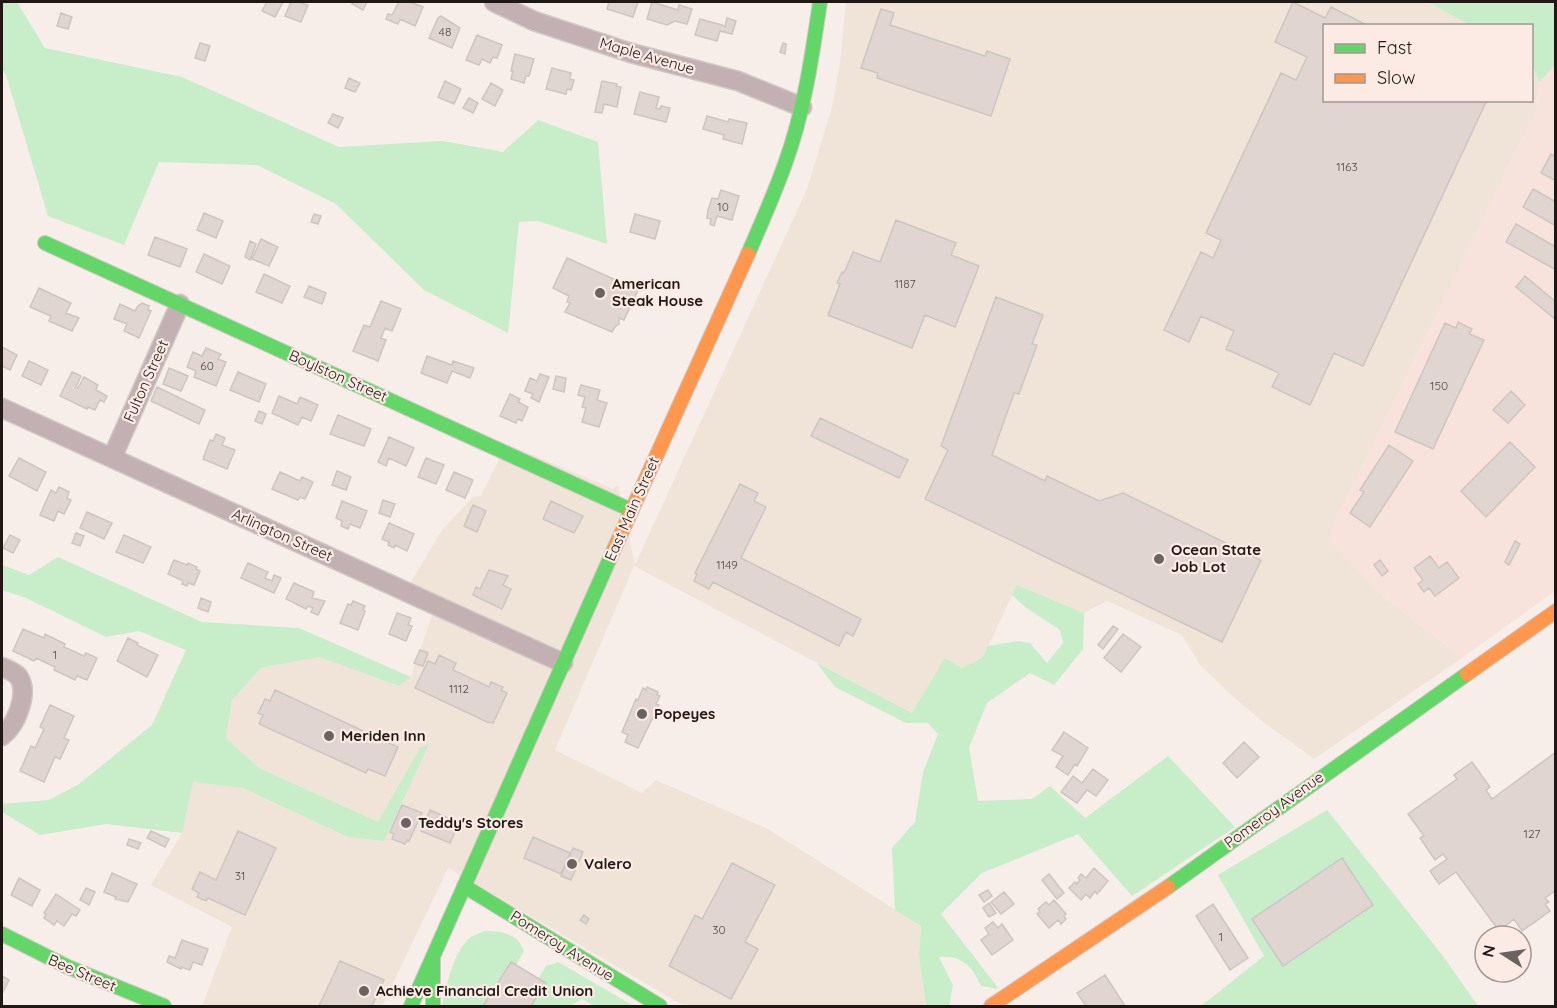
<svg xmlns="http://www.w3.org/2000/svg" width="1557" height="1008" font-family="Quicksand,sans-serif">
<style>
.commercial{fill:#f0e4d8}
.built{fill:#f7e3db}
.green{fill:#c7edc9}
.building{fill:#e0d5d0;stroke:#cdc5c1;stroke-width:1.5}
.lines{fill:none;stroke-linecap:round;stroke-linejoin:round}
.street-casing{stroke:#cfc8c4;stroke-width:21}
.fast-casing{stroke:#cfc8c4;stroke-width:16}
.slow-casing{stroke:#cfc8c4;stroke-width:16}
.street{stroke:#c3b0b3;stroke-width:18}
.fast{stroke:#63d668;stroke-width:14}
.slow{stroke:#ff974d;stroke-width:14}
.poi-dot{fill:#6b6360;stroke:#fcebe5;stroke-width:2}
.labels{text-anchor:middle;stroke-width:4.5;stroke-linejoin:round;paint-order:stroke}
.number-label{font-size:12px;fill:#524a47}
.street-label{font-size:15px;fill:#1f1815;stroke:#fcebe5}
.poi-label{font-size:15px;font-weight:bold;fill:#1f1815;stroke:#fcebe5;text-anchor:start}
</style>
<rect width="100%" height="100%" fill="#f7eeea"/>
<path class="commercial" d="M846 2H1427L1471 25 1324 26V100H1532V64L1539 82 1537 107 1382 595 1462 658 1314 759 1262 721 1231 695 1200 665 1182 635 1107 601 1084 613 1017 585 983 657 962 668 945 659 912 713 634 566 555 750 642 793 656 780 768 829 921 926 919 955 926 1006H684L448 868 382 1006H202L232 927 151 885 182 833 192 782 243 788 348 837 384 841 420 748 378 823 259 768 226 738 232 700 261 668 319 657 399 686 411 677 432 615 400 601 442 530 473 497 481 496 507 444 613 489 618 485 635 565 807 189 832 107 840 63Z"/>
<path class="built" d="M1555 2V591L1462 658 1382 595 1332 544 1330 531 1537 107 1539 82 1532 64Z"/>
<path class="green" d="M2 2H17L45 48 182 77 339 147 443 141 503 152 538 120 598 142 607 244 538 221 519 222 508 333 424 290 336 204 257 165 159 162 124 245 48 216 6 75 2 69Z
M1427 2H1555V65L1539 82 1532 64V26L1471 25Z
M58 557 202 622 299 628 411 677 399 686 319 657 261 668 232 700 226 738 259 768 378 822 420 748 429 744 384 841 348 837 243 788 193 782 182 833 106 824 40 835 2 812V804L49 800 79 784 152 725 186 650 139 631 106 637 26 598 2 590V565L29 575Z
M1017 585 1084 613 1083 649 1054 685 1030 673 987 703 969 748 978 801 1032 799 1050 786 1085 818 1168 756 1235 827 1132 896 1078 834 982 873 941 914 999 989 981 986C972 966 962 955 939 957L953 985 949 1006H926L919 955 921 926 895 910 892 848 915 822 923 772 938 734 928 723H906L835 687 817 663 912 713 945 658 962 668 983 657 988 646 1018 641 1030 643 1047 663 1063 643 1060 630 1025 607 1012 595Z
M1327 810 1443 956 1478 1006H1201L1264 956 1218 875Z
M484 931C500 931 518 933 524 951L516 965 510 962 483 1006H442C446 987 454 949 471 937 475 935 480 933 484 931Z
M558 962 634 1006H595L582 999 572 1005 531 1006 545 984 538 979 546 966Z"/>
<path class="building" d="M267 2H283L275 17 262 11Z
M291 2H298L308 5 301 22 285 16Z
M353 2H367L363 10 352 4Z
M399 2H410L423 7 415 26 400 19 398 24 386 19 388 14 392 15Z
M609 2H638L633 17 607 9Z
M652 2 678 10 679 5 692 9 687 24 675 21 667 25 647 19Z
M1293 2 1325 18 1331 7 1369 26H1324V100H1487L1363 366 1334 353 1310 405 1272 387 1279 373 1226 349 1234 331 1201 316 1189 342 1164 330 1201 252 1213 258 1221 240 1206 233 1281 73 1296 80 1307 57 1275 42Z
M881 9 894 13 890 25 985 56 987 51 1010 59 991 116 877 78 878 73 861 68Z
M61 13 72 17 68 29 57 26Z
M441 16 460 28 452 48 429 38 438 18Z
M727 18 736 21 732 34 720 31 717 41 695 35 700 19 722 25 725 27Z
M477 35 502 45 497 58 493 57 490 63 482 59 479 65 466 60Z
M200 43 210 46 205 61 195 58Z
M783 43 786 44 785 54 780 52Z
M515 54 534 59 529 76H526L524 83 511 79 513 71H511Z
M552 68 571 73 570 79 574 80 571 90 567 89 566 94 546 89Z
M349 78 360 83 355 92 345 88Z
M445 81 461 89 454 104 438 97Z
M602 81 617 84 616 86 621 87 617 107 604 104 602 113 595 112Z
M491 83 503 90 495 106 482 99Z
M640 92 659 97 656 108 660 109 661 106 670 108 666 122 634 114Z
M469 98 478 103 473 113 463 108Z
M333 114 343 118 338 128 328 123Z
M707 116 728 122 729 119 747 123 742 144 723 139 724 135 703 129Z
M1551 154 1556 157V181L1541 173Z
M1533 189 1556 202V226L1523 207Z
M721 190 739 196 732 220 717 216 714 226 710 224 711 219 707 218 708 210 712 198 718 199Z
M204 213 223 221 216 238 197 230Z
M314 214 321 216 318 224 311 222Z
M635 214 660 221 655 239 630 232Z
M896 220 956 243 951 255 979 266 955 327 925 315 912 348 828 315 840 284 837 283 842 272 844 273 853 252 880 262Z
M1516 224 1556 247V270L1506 242Z
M155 237 187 249 180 267 148 255Z
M261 239 278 247 269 266 252 259Z
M250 241 256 244 250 260 245 257Z
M204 254 230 266 222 284 196 272Z
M567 258 638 290 624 320 619 318V324L615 327 612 332 565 312 570 303 567 302 569 296 553 288Z
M264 274 290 286 282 303 256 292Z
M1525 276 1556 302V320L1516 287Z
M309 286 326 293 322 304 304 297Z
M39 288 71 303 66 313 79 318 72 331 49 321 51 316 30 307Z
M996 297 1043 315 1032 344 1037 345 1019 394 1014 393 992 455 1045 481 1047 476 1099 501 1123 493 1261 560 1222 642 925 499 948 450 941 446Z
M381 301 401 309 392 331 385 328 381 338 386 340 378 361 353 351 364 325 370 327Z
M142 303 149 306 148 310 151 311 139 338 124 331 127 324 114 319 120 304 135 311 138 306Z
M1458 322 1472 329 1469 334 1484 340 1433 449 1395 432 1445 323 1456 328Z
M2 347 17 355 10 370 2 366Z
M206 348 221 354 218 359 226 362 216 386 194 377 196 371 187 367 193 352 202 356Z
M427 356 452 365 453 361 474 368 470 378 452 371 447 383 421 373Z
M29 361 48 370 41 385 22 376Z
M169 368 188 376 181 391 163 384Z
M72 372 81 376 76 387 78 388 84 377 98 385 96 390 107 396 104 402 100 400 95 410 88 407 87 409 60 396Z
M238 372 266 384 259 402 230 390Z
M540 374 549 377 539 402 531 398 533 394 525 391 530 378 537 381Z
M556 376 566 378 564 392 553 389Z
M581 385 600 390 597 400 607 403 599 427 582 422 586 408 582 407 585 397 578 395Z
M157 387 205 410 199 424 151 401Z
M1511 391 1525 405 1508 423 1493 410Z
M510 394 520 399 518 402 528 407 522 421 518 419 516 423 500 416Z
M279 396 297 404 300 397 318 405 311 421 302 417 298 425 272 413Z
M259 411 266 414 262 424 255 421Z
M338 415 371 429 364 446 330 434Z
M820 418 908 460 899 478 811 436Z
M216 434 225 438 222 445 235 450 227 469 203 459 210 440 213 441Z
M389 437 414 448 406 466 389 458 386 466 378 462Z
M1510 442 1535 467 1486 517 1461 491Z
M1389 445 1413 461 1370 527 1350 513 1364 492 1360 490Z
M19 458 46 472 37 491 9 476Z
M426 458 444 465 436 484 418 477Z
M337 471 351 477 346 490 332 485Z
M280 472 300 481 302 477 313 482 305 499 300 497 298 500 272 489Z
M454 472 473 480 465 498 446 490Z
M740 484 758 493 754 501 766 507 741 558 861 619 853 636 846 632 839 646 713 582 709 589 694 581 697 574 695 573Z
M59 487 69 492 67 498 71 500 64 514 58 511 54 521 40 515 51 490 56 493Z
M383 500 395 504 390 517 379 513Z
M342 501 367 511 360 528 350 524 348 529 341 526 342 521 336 518Z
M551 501 583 516 574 533 543 519Z
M473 505 486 511 477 532 464 526Z
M87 512 112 523 104 539 80 528Z
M389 523 414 534 407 551 395 545 394 548 388 545 389 542 382 539Z
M76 533 84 536 80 546 72 543Z
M10 535 20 540 13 553 3 548Z
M124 535 151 547 143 563 116 552Z
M1515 541 1520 544 1509 565 1505 562Z
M1430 556 1439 568 1447 562 1459 578 1435 596 1429 588 1424 592 1418 584 1423 580 1414 568Z
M174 560 187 565 188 563 197 567 196 569 200 571 194 585 188 583 187 586 182 584 183 581 168 574Z
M1380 560 1388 571 1382 576 1374 565Z
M248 563 268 572 265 578 272 581 274 575 281 578 274 593 241 578Z
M489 570 508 576 503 585 511 589 502 609 473 595 476 587 480 589Z
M294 583 314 592 312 598 325 601 318 615 311 612 313 608 308 606 306 609 286 599Z
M201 598 211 602 208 612 198 608Z
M353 601 365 606 363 610 365 611 358 630 340 623 348 604 351 605Z
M397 613 411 618 408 625 412 626 406 641 389 634Z
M1113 626 1118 629 1103 649 1098 645Z
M23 629 44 638 45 634 65 644 64 647 84 656 86 653 97 658 87 680 77 676 75 680 54 670 55 667 36 658 34 661 13 651Z
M1123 634 1141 647 1121 672 1104 658Z
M128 638 138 643 137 645 158 655 147 677 117 661Z
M420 650 428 653 423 666 414 663Z
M439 655 456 663 453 670 489 687 491 682 503 687 501 690 507 693 493 723 487 722 415 688 428 661 435 664Z
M647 687 658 692 657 695 660 696 656 704 659 705 638 748 625 742 628 735 622 732 636 699 638 700 643 688 646 690Z
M275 690 398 747 385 776 368 769 366 773 259 724 263 715 258 713 265 699 270 701Z
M50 705 74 716 64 738 69 740 60 759 55 757 44 782 20 771 31 746 35 748 44 729 40 727Z
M1064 732 1088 748 1077 766 1075 764 1068 775 1056 767 1063 756 1052 750Z
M1244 742 1259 757 1237 778 1223 763Z
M1556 752V890L1545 898 1549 902 1545 904 1550 911 1522 931 1514 919 1499 931 1456 872 1439 884 1430 871 1447 859 1443 854 1435 860 1420 838 1424 836 1408 814 1457 779 1454 775 1472 762 1490 787 1486 790 1492 799Z
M1093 769 1108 780 1096 796 1087 790 1077 803 1061 792 1073 776 1082 783Z
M402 805 422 813 409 841 407 840 405 844 392 839 394 834 390 832Z
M430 810 459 823 450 843 421 831Z
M151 831 169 839 165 847 147 838Z
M238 831 276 848 245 915 208 898 206 901 197 897 199 893 192 889 200 872 216 880Z
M533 837 570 853 561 874 524 858Z
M129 839 141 843 138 849 127 845Z
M573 848 583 852 571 880 561 876Z
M1342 858 1373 905 1283 966 1252 919Z
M732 863 775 885 745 942 758 949 731 999 669 966 695 915 702 919Z
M1094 868 1108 881 1097 894 1095 891 1090 898 1086 894 1081 900 1069 888 1075 882 1077 884 1080 880 1078 878 1081 874 1086 878Z
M112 873 137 884 128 902 115 899 116 897 104 892Z
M1049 874 1064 893 1057 899 1042 880Z
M19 878 40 890 32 906 11 895Z
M86 888 95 892 89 905 80 900Z
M988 890 992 896 984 902 979 895Z
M1004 892 1014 904 1001 914 991 902Z
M56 894 80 910 76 916 72 914 64 926 57 921 54 925 44 918 46 914 44 913Z
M1054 900 1066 914 1064 916 1066 919 1061 924 1058 920 1049 928 1037 914 1040 912 1038 909 1046 902 1049 905Z
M989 903 996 913 989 917 983 908Z
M1213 904 1248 958 1230 970 1196 916Z
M584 915 589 919 586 924 580 920Z
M993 922 998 928 1002 924 1013 940 992 955 981 940 989 934 985 928Z
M182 940 208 949 202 965 193 962 190 970 181 967V969L167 962 169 956 175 958Z
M340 961 384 980 372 1006H319Z
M511 962 546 983 531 1006H483Z
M1105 975 1125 1006H1086L1077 993Z
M2 976 9 980 2 994Z"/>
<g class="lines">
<g class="street-casing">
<path id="street" d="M494 2 534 21 631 53 738 81 802 107
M2 408 563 663
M112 458 180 304
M2 667C7 669 14 672 18 676 30 693 16 725 2 736"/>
</g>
<g class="fast-casing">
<path id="fast" d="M45 243 631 510
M748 254C761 224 774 195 785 164 804 112 812 57 820 2
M464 886 660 1006
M1168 887 1467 674
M2 934 68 967 164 1006
M433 957V1006
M411 1006 615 547"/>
</g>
<g class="slow-casing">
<path id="slow" d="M615 547 748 254
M1467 674 1556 611
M991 1006 1168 887"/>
</g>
<use href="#street" class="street"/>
<use href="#fast" class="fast"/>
<use href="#slow" class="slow"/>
</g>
<g class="poi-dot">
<circle cx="600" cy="293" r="6"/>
<circle cx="1159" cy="559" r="6"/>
<circle cx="642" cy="714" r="6"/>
<circle cx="329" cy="736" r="6"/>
<circle cx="406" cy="823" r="6"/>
<circle cx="572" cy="864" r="6"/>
<circle cx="364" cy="991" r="6"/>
</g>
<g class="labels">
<g class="number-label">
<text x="445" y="36">48</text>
<text x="1347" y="171">1163</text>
<text x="723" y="211">10</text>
<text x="905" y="288">1187</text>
<text x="207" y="370">60</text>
<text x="1439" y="390">150</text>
<text x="727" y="569">1149</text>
<text x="55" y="659">1</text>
<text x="459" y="693">1112</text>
<text x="1532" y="838">127</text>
<text x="240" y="880">31</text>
<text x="719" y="934">30</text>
<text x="1221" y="941">1</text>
</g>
<g class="street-label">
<text transform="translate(647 56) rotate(16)" y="5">Maple Avenue</text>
<text transform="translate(338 376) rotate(24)" y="5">Boylston Street</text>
<text transform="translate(146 381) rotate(-66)" y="5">Fulton Street</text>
<text transform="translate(632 509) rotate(-66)" y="5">East Main Street</text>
<text transform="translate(282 535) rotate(24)" y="5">Arlington Street</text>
<text transform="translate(1274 810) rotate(-36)" y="5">Pomeroy Avenue</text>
<text transform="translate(562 946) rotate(32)" y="5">Pomeroy Avenue</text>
<text transform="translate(82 973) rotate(23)" y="5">Bee Street</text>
</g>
<g class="poi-label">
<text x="612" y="289">American<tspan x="612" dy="17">Steak House</tspan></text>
<text x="1171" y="555">Ocean State<tspan x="1171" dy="17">Job Lot</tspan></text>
<text x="654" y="719">Popeyes</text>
<text x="341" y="741">Meriden Inn</text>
<text x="418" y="828">Teddy's Stores</text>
<text x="584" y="869">Valero</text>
<text x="376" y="996">Achieve Financial Credit Union</text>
</g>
</g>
<rect width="1557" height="1008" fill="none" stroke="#1f1815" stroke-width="6"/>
<rect x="1323" y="24" width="210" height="78" fill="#fcebe5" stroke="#a49792" stroke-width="1.5"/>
<rect x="1335" y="44" width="30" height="9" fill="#63d668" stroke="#a49792" stroke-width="1.5"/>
<text x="1377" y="54" font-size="18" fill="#1f1815">Fast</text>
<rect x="1335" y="74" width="30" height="9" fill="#ff974d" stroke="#a49792" stroke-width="1.5"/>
<text x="1377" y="84" font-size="18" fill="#1f1815">Slow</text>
<g transform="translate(1503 954) rotate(282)"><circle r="28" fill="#fcebe5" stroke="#a49792" stroke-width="1.5"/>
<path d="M0-4.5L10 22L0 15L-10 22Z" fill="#6b6360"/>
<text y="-9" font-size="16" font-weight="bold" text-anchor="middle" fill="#1f1815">N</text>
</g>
</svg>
